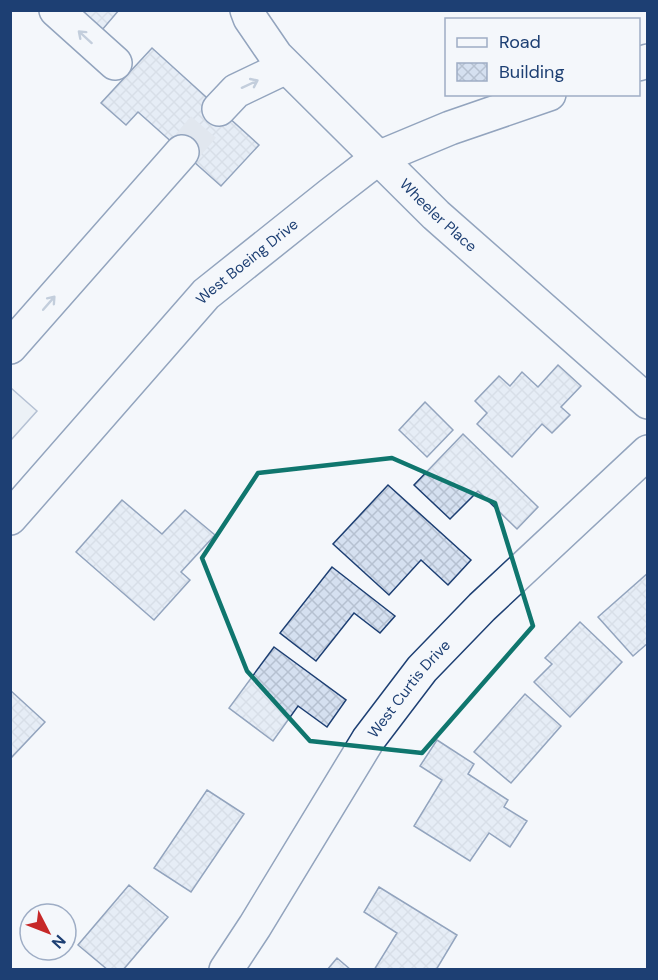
<svg xmlns="http://www.w3.org/2000/svg" width="658" height="980" font-family="'DM Sans',sans-serif">
<style>
.parking{fill:#e3e8f0;stroke:#687fa3;stroke-width:1.5}
.building{fill:url(#building-cross-hatch);stroke:#1d3f73;stroke-width:1.5}
.lines{fill:none;stroke-linecap:round;stroke-linejoin:round}
.minor-tunnel{stroke:#c9d2e0;stroke-width:33;stroke-dasharray:33 16;stroke-linecap:butt}
.minor-casing{stroke:#1d3f73;stroke-width:36}
.minor{stroke:#f4f7fb;stroke-width:33}
.oneway{stroke:#889bb7}
.marked{fill:none;stroke:#0f766e;stroke-width:4.5;stroke-linejoin:round}
.labels{text-anchor:middle;stroke-width:4.5;stroke-linejoin:round;paint-order:stroke}
.street-label{font-size:15px;fill:#1d3f73;stroke:#f4f7fb}
</style>
<defs>
<pattern id="building-cross-hatch" width="8" height="8" patternUnits="userSpaceOnUse" patternTransform="scale(1.5)"><rect width="8" height="8" fill="#d5e0f0"/><path d="M0 0l8 8M0 8l8-8" fill="none" stroke="#b6c1d1"/></pattern>
</defs>
<rect width="100%" height="100%" fill="#f4f7fb"/>
<path class="parking" d="M11 388 37 411 11 440Z"/>
<path class="building" d="M80 10H119L102 30Z
M152 48 259 145 221 186 138 112 126 125 101 103Z
M558 365 581 386 561 407 570 415 552 433 542 424 512 457 477 424 487 413 475 401 499 376 510 386 522 372 538 387Z
M425 402 453 430 427 457 399 430Z
M463 434 538 507 517 529 478 491 450 519 414 485Z
M388 485 471 560 448 585 421 560 389 595 333 544Z
M122 500 162 534 185 510 215 535 181 572 190 580 154 620 76 552Z
M332 567 395 616 380 633 354 613 316 661 280 633Z
M648 573V643L633 656 598 617Z
M580 622 622 662 570 717 534 682 552 664 545 658Z
M274 647 346 700 327 727 298 706 273 741 229 708Z
M10 690 45 722 10 759Z
M525 694 561 726 511 783 474 752Z
M437 740 474 764 468 774 508 800 504 807 527 821 510 847 489 833 470 861 414 826 442 780 420 766Z
M207 790 244 814 191 892 154 868Z
M129 885 168 917 123 970H108L78 945Z
M379 887 457 935 436 970H374L397 933 364 912Z
M337 958 351 970H327Z"/>
<g class="lines">
<path class="minor-tunnel" d="M182 152 219 109"/>
<g class="minor-casing">
<g id="minor">
<path d="M56 10 115 63"/>
<path id="s1" d="M247 10 250 18 276 56 436 215 648 402"/>
<path d="M638 64 648 61"/>
<path d="M219 109 236 91 286 67"/>
<path d="M10 347 182 152"/>
<path id="s2" d="M10 518 206 294 330 195 378 158 450 128 549 94"/>
<path id="s3" d="M226 970 255 926 368 740 422 669 482 607 648 452"/>
</g>
</g>
<use href="#minor" class="minor"/>
</g>
<defs><path id="oneway-shaft" d="M-6 0H5M1.5-3L5.5 0L1.5 3" fill="none" stroke-width="1.6" stroke-linecap="round" stroke-linejoin="round" transform="scale(1.5)"/></defs>
<g class="oneway">
<use href="#oneway-shaft" transform="translate(85 37) rotate(-138)"/>
<use href="#oneway-shaft" transform="translate(250 84) rotate(-25)"/>
<use href="#oneway-shaft" transform="translate(49 303) rotate(-49)"/>
</g>
<path d="M0 0H658V980H0ZM392 458 495 503 533 626 422 753 310 741 247 671 202 558 258 473Z" fill="#f4f7fb" fill-opacity=".55" fill-rule="evenodd"/>
<path class="marked" d="M392 458 495 503 533 626 422 753 310 741 247 671 202 558 258 473Z"/>
<g class="labels">
<g class="street-label">
<text dy="5" stroke="none"><textPath href="#s1" startOffset="282">Wheeler Place</textPath></text>
<text dy="5" stroke="none"><textPath href="#s2" startOffset="350">West Boeing Drive</textPath></text>
<text dy="5" stroke="none"><textPath href="#s3" startOffset="336">West Curtis Drive</textPath></text>
</g>
</g>
<rect width="658" height="980" fill="none" stroke="#1d3f73" stroke-width="24"/>
<rect x="445" y="18" width="195" height="78" fill="#f4f7fb" stroke="#9eadc5" stroke-width="1.5"/>
<rect x="457" y="38" width="30" height="9" fill="#f4f7fb" stroke="#9eadc5" stroke-width="1.5"/>
<text x="499" y="48" font-size="18" fill="#1d3f73">Road</text>
<rect x="457" y="63" width="30" height="18" fill="url(#building-cross-hatch)" stroke="#9eadc5" stroke-width="1.5"/>
<text x="499" y="78" font-size="18" fill="#1d3f73">Building</text>
<g transform="translate(48 932) rotate(132)"><circle r="28" fill="#f4f7fb" stroke="#9eadc5" stroke-width="1.5"/>
<path d="M0-4.5L10 22L0 15L-10 22Z" fill="#c62828"/>
<text y="-9" font-size="16" font-weight="bold" text-anchor="middle" fill="#1d3f73">N</text>
</g>
</svg>
